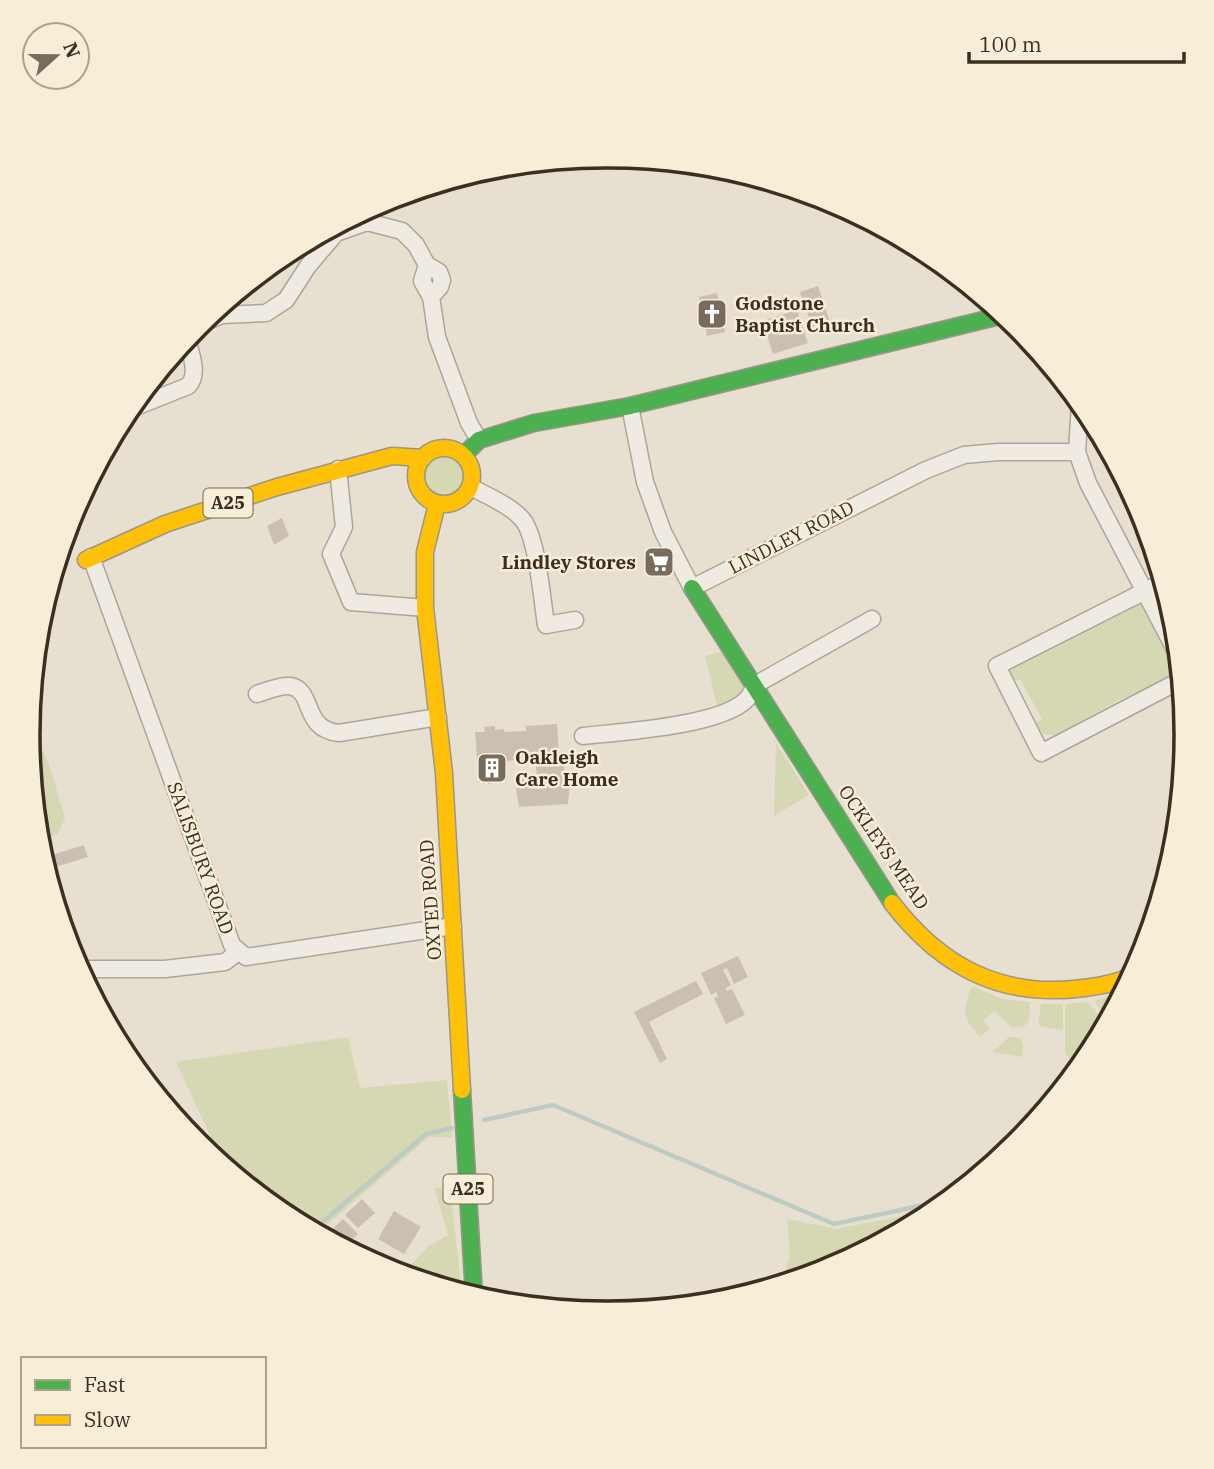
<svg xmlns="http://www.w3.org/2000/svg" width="1214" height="1469" font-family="'IBM Plex Serif',serif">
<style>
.green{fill:#d6d7b3}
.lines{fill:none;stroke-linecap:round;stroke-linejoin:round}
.stream{stroke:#bcccc2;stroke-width:4.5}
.building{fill:#cbbfb2}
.street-casing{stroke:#ada599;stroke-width:19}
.fast-casing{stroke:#9c958a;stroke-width:19}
.slow-casing{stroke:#9c958a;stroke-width:19}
.street{stroke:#efebe3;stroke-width:16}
.fast{stroke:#4caf50;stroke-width:16}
.slow{stroke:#ffc107;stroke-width:16}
.labels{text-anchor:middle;stroke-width:5;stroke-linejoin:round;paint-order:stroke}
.shield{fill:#f7eed8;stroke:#756857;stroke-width:2}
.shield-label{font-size:18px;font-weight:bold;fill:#3d2e20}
.poi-label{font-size:19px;font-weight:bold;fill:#3d2e20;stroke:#f7eed8;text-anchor:start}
.street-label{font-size:19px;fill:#3d2e20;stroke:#f7eed8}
.rim{fill:none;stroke:#3d2e20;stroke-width:3.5}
</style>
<rect width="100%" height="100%" fill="#e7e0d1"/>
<path class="green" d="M424 477a20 20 0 1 1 40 0a20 20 0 1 1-40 0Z
M1141 602 1178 666 1176 674 1160 683 1119 700 1056 735C1046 736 1040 733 1033 725L1042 719 1020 679 1010 681 1007 672 1009 666 1057 647 1102 619Z
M724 651C744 685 756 687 718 710L705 656Z
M776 743 809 795 774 816Z
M39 744 48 761 65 818 58 834 38 841 29 746Z
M974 987 1002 999 1030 1002 1029 1022 1024 1026 1011 1027 994 1011 983 1021 990 1029 980 1037C963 1017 962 1015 970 990Z
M1122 994 1109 1019 1096 1004V1000Z
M1087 1002 1106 1024 1100 1034 1070 1059 1065 1053V1008L1067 1004Z
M1041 1004H1063V1030L1042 1027 1038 1024Z
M348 1037 360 1088 447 1080 452 1137H429L317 1233 285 1216 202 1147 213 1142 176 1062Z
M1009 1037C1024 1035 1024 1045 1022 1057L992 1052Z
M434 1187 443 1189 451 1196 461 1284 455 1285 457 1291 402 1274 429 1246 448 1235Z
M938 1209 928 1216 828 1270 782 1283 790 1256 787 1219 837 1229Z"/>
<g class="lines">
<path class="stream" d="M484 1120 553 1105 834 1224 948 1200
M313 1230 426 1134 452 1128"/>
</g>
<path class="building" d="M818 286 830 322 812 327 800 292Z
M717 293 725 332 707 336 699 297Z
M797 310 808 343 773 354 762 321Z
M282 518 289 536 274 545 267 526Z
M557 724 559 752H563L565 776 567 775 568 784H570L568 804 519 807 516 788H519L518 778 537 776 535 759 506 761 507 780 488 784V782H479L475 732H485L484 727 495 726V730L504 729V732L526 731V726Z
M84 845 88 857 46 870 42 858Z
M738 956 748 977 734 984 727 968 723 970 731 985 726 988 727 991 732 989 745 1015 726 1024 714 998 718 996 716 992 711 995 701 973Z
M696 981 703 994 649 1022 667 1059 660 1063 634 1012Z
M362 1199 375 1213 358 1228 345 1215Z
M394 1211 421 1227 404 1254 378 1239Z
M343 1219 358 1234 344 1247 324 1237Z"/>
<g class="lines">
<g class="street-casing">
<path id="street" d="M427 265 422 281 431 297 437 337 469 423 479 440
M198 325 222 315 266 313 286 300 308 266 336 233 367 222 402 231 416 245 427 265 439 272 442 280 440 287 431 297
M1080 403 1077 452 1088 483 1178 655
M630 406 645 482 663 532 692 588 926 470 964 455 998 452H1077
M128 410 188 386C200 374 190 353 187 338
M338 469 344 527 331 554 351 602 425 608
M471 487C487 496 515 507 525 523 538 545 542 599 546 625L575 620
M67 529 69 533
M91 557 232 945 246 957 453 926
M1163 582 997 666 1041 753 1181 680
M257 694C267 691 279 685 290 686 315 690 301 729 339 733L438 717
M583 736C620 732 722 726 747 699 750 696 753 689 755 685L872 619
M79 969H165L225 962 238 952"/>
</g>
<g class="fast-casing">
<path id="fast" d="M464 455 479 440 534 423 630 406 1004 315
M692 588 892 903
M462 1090 474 1296"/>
</g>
<g class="slow-casing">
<path id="slow" d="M416 476a28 28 0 1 1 56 0a28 28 0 1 1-56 0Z
M437 504 425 552V608L444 773 462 1090
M86 560 165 524 277 487 392 456 423 458
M892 903C941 967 1002 999 1084 988 1100 986 1117 983 1131 976"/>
</g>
<use href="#street" class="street"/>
<use href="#fast" class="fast"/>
<use href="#slow" class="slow"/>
</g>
<defs>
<g id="church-square" transform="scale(1.575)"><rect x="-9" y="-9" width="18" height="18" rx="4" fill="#786c5e" stroke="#f7eed8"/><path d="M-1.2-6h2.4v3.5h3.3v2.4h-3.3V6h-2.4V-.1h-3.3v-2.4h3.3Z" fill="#fff"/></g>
<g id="supermarket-square" transform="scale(1.575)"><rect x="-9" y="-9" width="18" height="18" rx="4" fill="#786c5e" stroke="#f7eed8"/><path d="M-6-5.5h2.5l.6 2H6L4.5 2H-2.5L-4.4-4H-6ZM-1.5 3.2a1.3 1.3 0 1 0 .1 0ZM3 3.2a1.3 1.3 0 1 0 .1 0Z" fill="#fff"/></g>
<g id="building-square" transform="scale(1.575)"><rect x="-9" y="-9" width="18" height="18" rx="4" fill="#786c5e" stroke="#f7eed8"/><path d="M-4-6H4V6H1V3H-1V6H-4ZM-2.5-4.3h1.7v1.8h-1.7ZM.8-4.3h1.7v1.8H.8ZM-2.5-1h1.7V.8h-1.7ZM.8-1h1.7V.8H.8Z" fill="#fff"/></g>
</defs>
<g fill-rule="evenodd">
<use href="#church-square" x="712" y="314"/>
<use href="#supermarket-square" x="659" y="562"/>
<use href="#building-square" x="492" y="768"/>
</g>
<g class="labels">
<g class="shield">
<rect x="203.5" y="488.5" width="49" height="29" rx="5"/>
<rect x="443.5" y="1174.5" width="49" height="29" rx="5"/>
</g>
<g class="shield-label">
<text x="228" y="509">A25</text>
<text x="468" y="1195">A25</text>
</g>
<g class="poi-label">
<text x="735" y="310">Godstone<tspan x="735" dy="22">Baptist Church</tspan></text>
<text x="636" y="569" text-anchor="end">Lindley Stores</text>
<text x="515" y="764">Oakleigh<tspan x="515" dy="22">Care Home</tspan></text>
</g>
<g class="street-label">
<text transform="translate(791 537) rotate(-27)" y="7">LINDLEY ROAD</text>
<text transform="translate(884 847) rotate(56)" y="7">OCKLEYS MEAD</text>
<text transform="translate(201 858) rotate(70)" y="7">SALISBURY ROAD</text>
<text transform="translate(430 900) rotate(-94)" y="7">OXTED ROAD</text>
</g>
</g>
<path d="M0 0H1214V1469H0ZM606 168H608A566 566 0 0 1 1174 734V735A566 566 0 0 1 608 1301H606A566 566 0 0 1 40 735V734A566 566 0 0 1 606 168Z" fill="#f7eed8" fill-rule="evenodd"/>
<path class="rim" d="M606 168H608A566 566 0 0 1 1174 734V735A566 566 0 0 1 608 1301H606A566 566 0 0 1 40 735V734A566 566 0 0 1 606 168Z"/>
<rect x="21" y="1357" width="245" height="91" fill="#f7eed8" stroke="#ada18e" stroke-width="2"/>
<rect x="35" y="1380" width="35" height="10" fill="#4caf50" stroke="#ada18e" stroke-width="2"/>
<text x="84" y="1392" font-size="21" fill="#3d2e20">Fast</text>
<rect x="35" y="1415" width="35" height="10" fill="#ffc107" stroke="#ada18e" stroke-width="2"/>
<text x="84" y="1427" font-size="21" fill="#3d2e20">Slow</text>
<g transform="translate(56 56) rotate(69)"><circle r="33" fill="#f7eed8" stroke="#ada18e" stroke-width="2"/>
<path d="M0-5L12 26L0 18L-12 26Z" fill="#786c5e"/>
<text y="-10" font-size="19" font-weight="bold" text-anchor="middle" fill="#3d2e20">N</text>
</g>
<path d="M969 52v10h215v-10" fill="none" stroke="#3d2e20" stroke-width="3.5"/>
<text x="979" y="52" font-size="21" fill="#3d2e20" stroke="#f7eed8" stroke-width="5" paint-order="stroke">100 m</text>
</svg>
